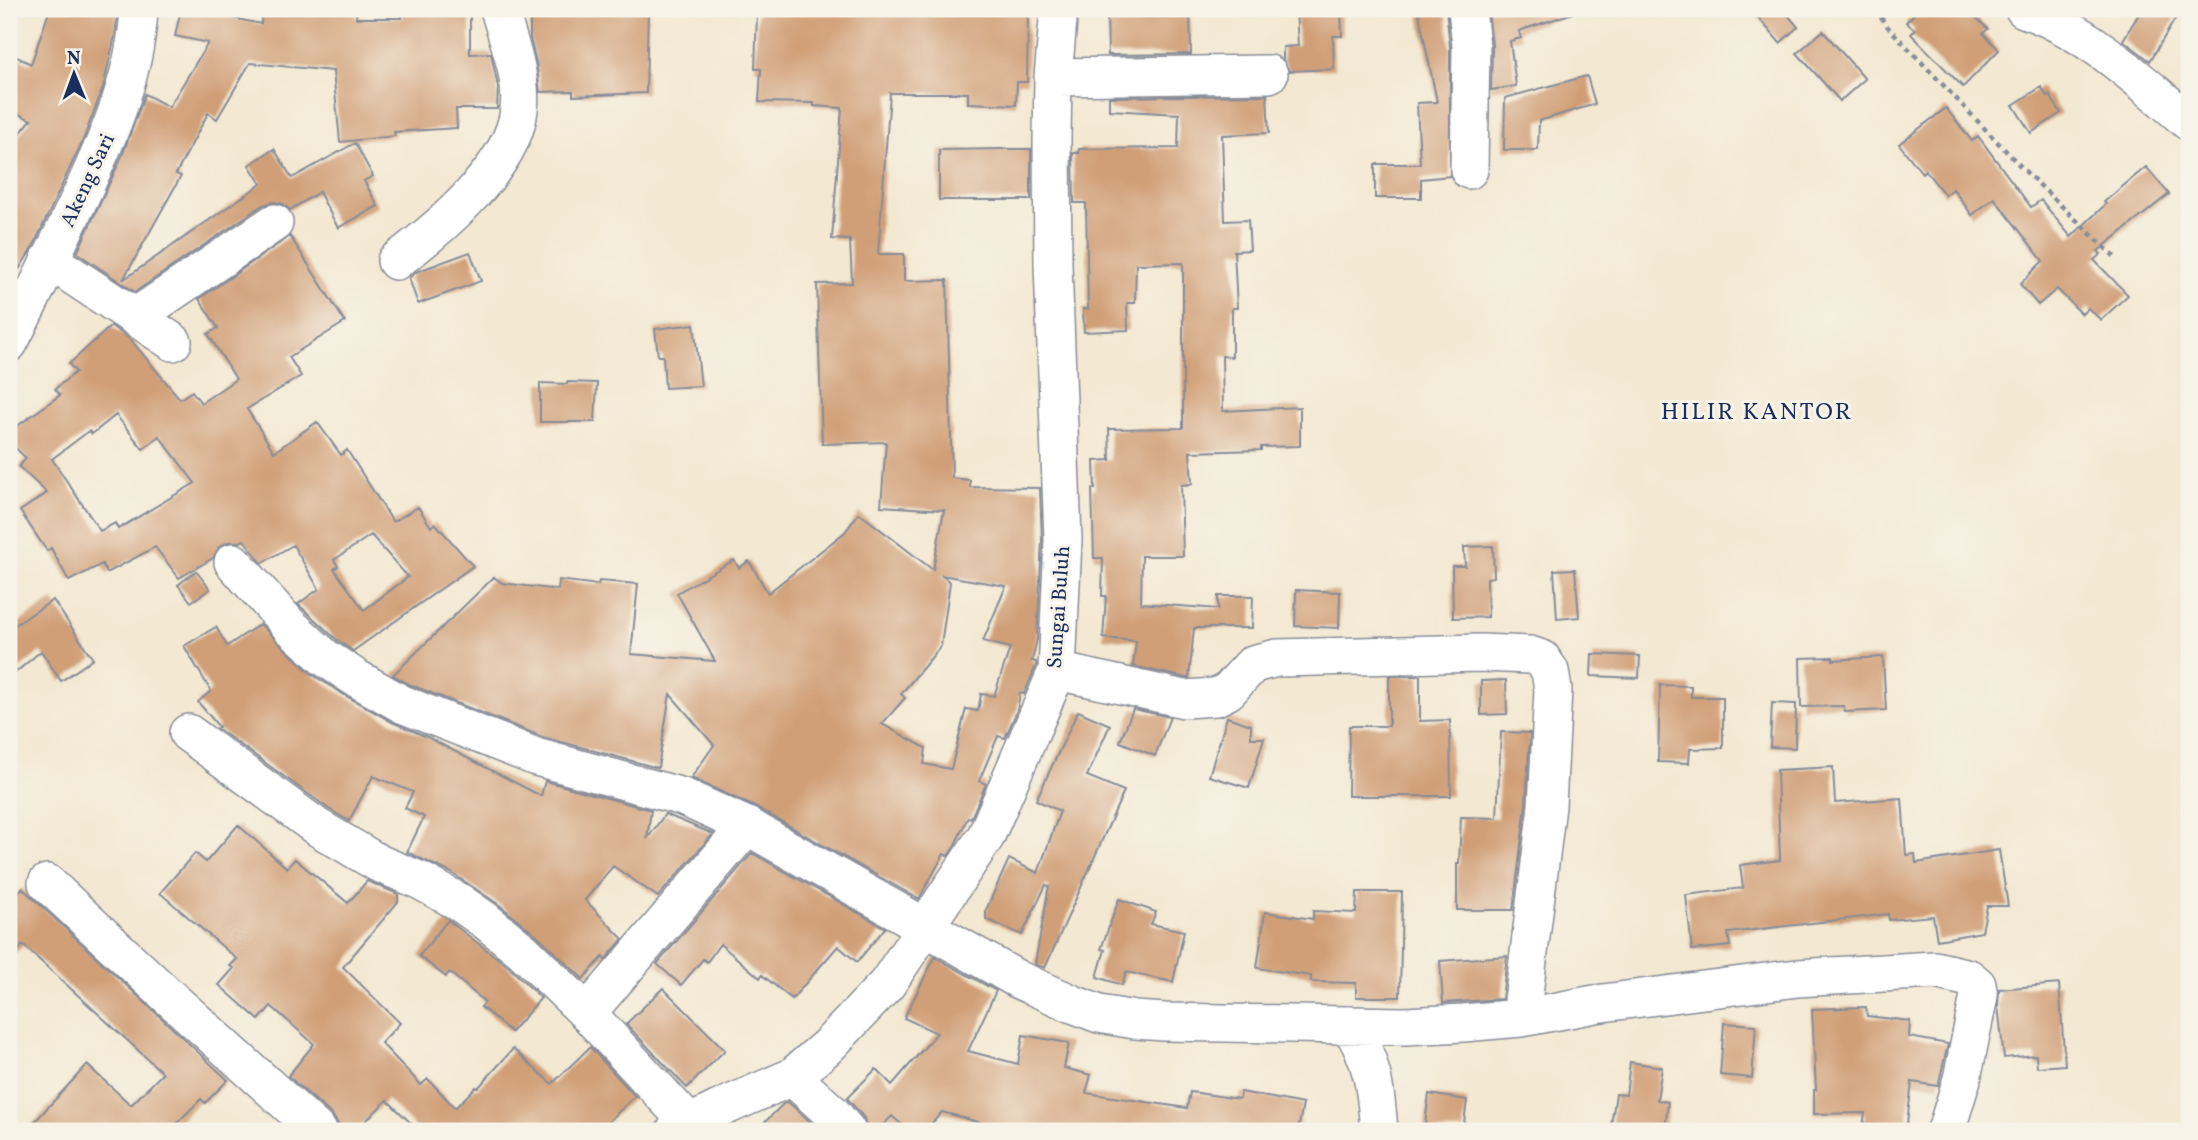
<svg xmlns="http://www.w3.org/2000/svg" width="2198" height="1140" font-family="Vollkorn,serif">
<style>
.building{fill:#d09f77;fill-rule:evenodd}
.lines{fill:none;stroke-linecap:round;stroke-linejoin:round}
.minor-casing{stroke:#878c98;stroke-width:40}
.path{stroke:#878c98;stroke-width:4.5;stroke-dasharray:5 5;stroke-linecap:butt}
.minor{stroke:#fff;stroke-width:37}
.labels{text-anchor:middle;stroke-width:6;stroke-linejoin:round;paint-order:stroke}
.street-label{font-size:21px;fill:#1b2f5e;stroke:#f7f3e8}
.quarter-label{font-size:24px;letter-spacing:2px;fill:#1b2f5e;stroke:#f7f3e8}
</style>
<rect width="100%" height="100%" fill="#f7f3e8"/>
<filter id="ink" filterUnits="userSpaceOnUse"><feTurbulence type="fractalNoise" baseFrequency=".0143" numOctaves="2"/><feDisplacementMap in="SourceGraphic" scale="14" xChannelSelector="R" yChannelSelector="G"/><feConvolveMatrix kernelMatrix="1 2 1 2 8 2 1 2 1" color-interpolation-filters="sRGB"/></filter>
<filter id="wash" filterUnits="userSpaceOnUse"><feTurbulence type="fractalNoise" baseFrequency=".00686" numOctaves="4" result="noise"/><feDisplacementMap in="SourceGraphic" scale="28" xChannelSelector="R" yChannelSelector="G"/><feGaussianBlur stdDeviation="1.57" result="paint"/><feColorMatrix in="noise" values="0 0 0 0 0 0 0 0 0 0 0 0 0 0 0 0 0 1.4 0 .05"/><feComposite in="paint" operator="in"/></filter>
<g filter="url(#wash)">
<rect width="100%" height="100%" fill="#f3e8d1"/>
<g id="blocks">
<path class="building" d="M50 9H107L118 12 115 35 103 88 83 140 33 247 9 285V147L31 120 9 109V53L31 64Z
M181 9H190L261 24 262 9H357L356 18H402V9H470V54L491 53 498 87 497 109H456L457 128 394 132 395 136 340 142 333 71 250 63 217 119 208 113 176 174 181 176 123 280 261 184 249 165 274 149 292 178 355 143 373 176 364 181 378 206 338 228 319 192 290 210 283 204 273 202 263 205 135 292 77 253 122 156 145 94 169 107 208 43 175 36Z
M530 9H648L646 93 573 96V91L540 92 537 67 530 38Z
M760 9 966 11V9H1028L1027 82H1017L1016 105 968 103V93H890L878 254H904V281L947 280 952 478 970 480V487L1040 488 1042 540 1037 639 1032 661 1036 662V666L1024 694 1020 693 1017 711 1005 738 998 736 979 781 986 784 971 818 968 817 954 847 948 856 944 854 919 899 757 808 691 778 714 745 670 694 658 768 543 737 411 685 393 675 494 577 502 583 558 590 559 580 598 585 599 581 638 584 631 654 715 661 677 593 734 560 739 568 749 561 768 593 845 532 859 513 933 570 944 510 881 506 886 442 822 444 817 284 852 283 850 240 832 239 842 108 814 106V103L759 102 761 69H755L757 13H760ZM941 575 1006 586 983 641 1010 648 994 696 981 694 978 711 966 709 951 769 924 764 926 748 882 724 905 698 901 694 941 646 950 582Z
M1107 9H1190L1191 54 1108 55Z
M1296 9H1341L1342 36H1333L1334 69 1289 71 1283 60V47L1298 46Z
M1418 9H1446L1450 47V176L1421 179V198H1375V164H1420L1417 103 1437 102Z
M1488 9H1572L1573 13 1519 31 1521 38 1510 41 1516 86 1491 90 1492 46Z
M1751 9H1783L1798 27 1780 43Z
M1919 9H1967L1988 29 1983 33 1999 50 1963 87 1911 34 1915 30 1906 22Z
M2142 9H2159L2175 19 2150 61 2123 40Z
M1823 31 1865 79 1840 101 1797 53Z
M1587 76 1595 104 1539 121 1538 150H1504L1505 98Z
M2041 87 2047 96 2049 94 2061 113 2031 133 2013 105Z
M1267 95 1269 133 1222 135 1225 221 1248 220 1250 250 1234 251 1237 308H1232V357L1222 356 1223 411 1300 407V446L1261 447V450L1190 452 1192 484 1181 485 1183 556H1142L1141 603 1218 609V596H1253L1252 628H1194L1189 678H1186L1133 666 1136 641 1103 638 1106 596H1102L1103 558H1094L1092 489H1095L1094 461 1110 460 1109 429 1183 428V263L1136 264 1135 303H1127L1128 330 1084 332 1083 309H1088L1086 203H1074L1073 153H1079V149L1178 148 1179 114 1109 110V97Z
M1946 108 1972 141 1978 136 2031 207 2041 200 2071 237 2106 204 2104 202 2146 167 2169 194 2098 251 2101 254 2094 260 2128 295 2101 320 2088 308 2082 314 2057 289 2038 305 2020 284 2043 261 1994 198 1972 215 1953 189 1945 195 1925 170 1922 173 1899 144Z
M1003 149H1031V200H939V150Z
M290 236 345 322 289 357 301 376 247 409 274 452 317 422 341 455 347 450 393 522 418 507 431 527 435 523 473 566 353 651 337 640 298 604 319 589 293 545 262 563 244 540 240 542H228L219 547 213 558 179 578 155 547 107 573 102 564 69 581 51 548 47 551 20 511 47 493 19 467 26 458 9 442V432L60 395 55 389 76 372 69 364 111 326 131 340 180 399 192 391 201 403 236 379 208 334 218 328 199 299ZM116 415 143 449 159 436 195 483 118 529 115 523 100 531 52 459 89 431 92 434ZM371 535 408 577 364 610 334 569 338 566 334 560Z
M470 252 481 281 418 304 409 278 416 272Z
M694 324 701 386 665 388 663 356H658L655 329Z
M567 382 597 383 595 422H540V383L567 384Z
M1493 546 1494 577 1487 578 1488 617 1453 618 1452 566H1465L1464 547Z
M1575 569 1579 617 1557 619 1554 570Z
M196 571 210 589 191 602 178 585Z
M1296 590 1340 592 1339 628 1295 626Z
M53 600 93 659 61 681 41 651 9 678V629Z
M260 624 310 673 346 696 392 722 427 737 541 796 545 781 651 810 647 839 665 814 713 834 658 897 613 866 585 900 623 939 605 960 603 957 583 979 538 936 498 904 452 873 407 852 424 817 405 808 413 792 373 776 349 821 329 809 217 728 219 727 198 702 211 691 184 646 216 627 227 646Z
M1592 654 1640 656 1639 678 1591 676Z
M1833 657V660L1883 657 1886 710 1845 712 1844 706 1801 707 1800 658Z
M1389 676H1420V721L1450 720 1451 796H1348L1349 726H1389Z
M1506 680 1507 714 1481 715V681Z
M1660 685 1691 686V697H1723V748L1690 749 1689 763 1658 762Z
M1772 703 1796 704 1795 748 1770 747Z
M1133 709 1170 717 1155 756 1120 742Z
M1078 711 1110 725 1087 776 1124 791 1045 968 1035 964 1049 886 1046 885 1022 935 986 919V910L1009 859 1038 873 1060 811 1036 800Z
M1227 717 1251 725V738H1264L1249 788 1209 776Z
M1501 732 1530 733 1526 804 1513 910H1457V864H1459L1461 817 1497 818Z
M1833 767 1835 803 1902 798 1906 855 1915 854 1916 863 1999 850 2008 906H1987L1982 932 1937 940 1933 916 1889 920 1888 914 1728 933 1730 946 1692 950 1686 895 1743 888 1740 865 1780 860 1777 770Z
M238 825 287 868 295 859 348 903 367 881 398 894V902L343 967 400 1023 381 1043 421 1085 428 1079 455 1108 476 1087 478 1088 513 1049 552 1084 590 1047 635 1096 599 1131H419L387 1100 356 1131H338V1124L332 1115 288 1076 314 1044 271 1006 259 1020 219 985 234 968 230 966 237 959 160 893 195 853 206 862Z
M752 853 885 928 857 962 838 946 792 999 762 975 760 978 720 944 707 962 703 959 681 985 657 964Z
M22 888 228 1080 205 1103 201 1099 169 1131H26L87 1065 131 1105 163 1073 23 945 9 960V903Z
M1357 892H1402L1400 997H1356V983L1311 982V976L1257 968 1265 912 1313 919V911L1356 913Z
M1119 899 1156 912 1151 924 1184 931 1173 982 1126 972 1122 985 1097 977 1105 950 1101 949Z
M448 920 509 967 541 998 511 1032 481 1007 485 1002 449 972 446 977 419 956Z
M1507 956 1502 999 1443 1003 1440 961Z
M935 957 996 991 968 1051 1018 1064 1023 1035 1069 1043 1064 1068 1091 1075 1086 1093 1187 1108 1190 1092 1239 1099 1241 1092 1303 1104 1298 1131H1010L942 1112 925 1131H909L892 1116 877 1131H867L864 1118 847 1098 876 1069 892 1085 937 1033 904 1018Z
M2059 984 2065 1065 2037 1067 2036 1055 2004 1058 1998 1006 1999 989Z
M663 988 725 1050 687 1088 626 1024Z
M1866 1007 1867 1016 1910 1021 1909 1037 1948 1044 1938 1086 1912 1082 1906 1131 1863 1126 1865 1113 1814 1114V1090H1816L1812 1009Z
M1724 1023 1756 1025 1752 1078 1720 1075Z
M1630 1062 1662 1067 1657 1100 1668 1102 1665 1131H1610L1616 1094 1626 1095Z
M1429 1094 1467 1100 1463 1131H1424Z
M788 1102 817 1128 820 1131H756L783 1104Z"/>
</g>
</g>
<g filter="url(#ink)">
<use href="#blocks" fill-opacity="0" stroke="#878c98" stroke-width="2"/>
<g class="lines">
<g class="minor-casing">
<path id="minor" d="M1467 9 1471 46 1469 170
M2024 9C2087 30 2139 80 2189 122
M1053 77 1269 74
M49 260 173 342
M396 261C440 228 514 166 519 109 523 77 508 40 499 9
M135 317 274 223
M9 343C29 305 47 266 66 227 99 157 135 87 139 9
M233 562 290 626 324 657 356 678 402 704 536 757 683 797 747 826 1019 980 1073 1004 1099 1014 1135 1020 1165 1022 1405 1026 1463 1023 1521 1018 1595 1004 1797 978 1935 970 1969 978 1977 985 1979 996 1962 1079 1946 1131
M1057 671 1184 699 1216 697 1228 691 1253 664 1277 658 1480 653 1530 655 1542 659 1550 671 1553 690 1547 806 1521 1018
M188 733 317 827 378 863 419 880 459 902 486 921 523 951 587 1013 689 1123
M47 883 157 986 318 1131
M587 1013 747 826
M1349 1025C1373 1058 1376 1092 1379 1131
M792 1077 832 1113 847 1131
M675 1131 719 1109 792 1077 828 1046 887 984 986 836 1057 671 1063 540 1053 264 1052 139 1053 77 1059 9"/>
</g>
<path class="path" d="M1875 9 1887 26 2026 172 2117 259"/>
<use href="#minor" class="minor"/>
</g>
</g>
<g class="labels">
<g class="street-label">
<text transform="translate(87 180) rotate(-65)" y="7">Akeng Sari</text>
<text transform="translate(1058 607) rotate(-86)" y="7">Sungai Buluh</text>
</g>
<g class="quarter-label">
<text x="1757" y="419">HILIR KANTOR</text>
</g>
</g>
<rect width="2198" height="1140" fill="none" stroke="#f7f3e8" stroke-width="35"/>
<g transform="translate(74 74) rotate(359)" stroke="#f7f3e8" stroke-width="5" paint-order="stroke">
<path d="M0-5L12 26L0 18L-12 26Z" fill="#1b2f5e"/>
<text y="-10" font-size="19" font-weight="bold" text-anchor="middle" fill="#1b2f5e">N</text>
</g>
</svg>
